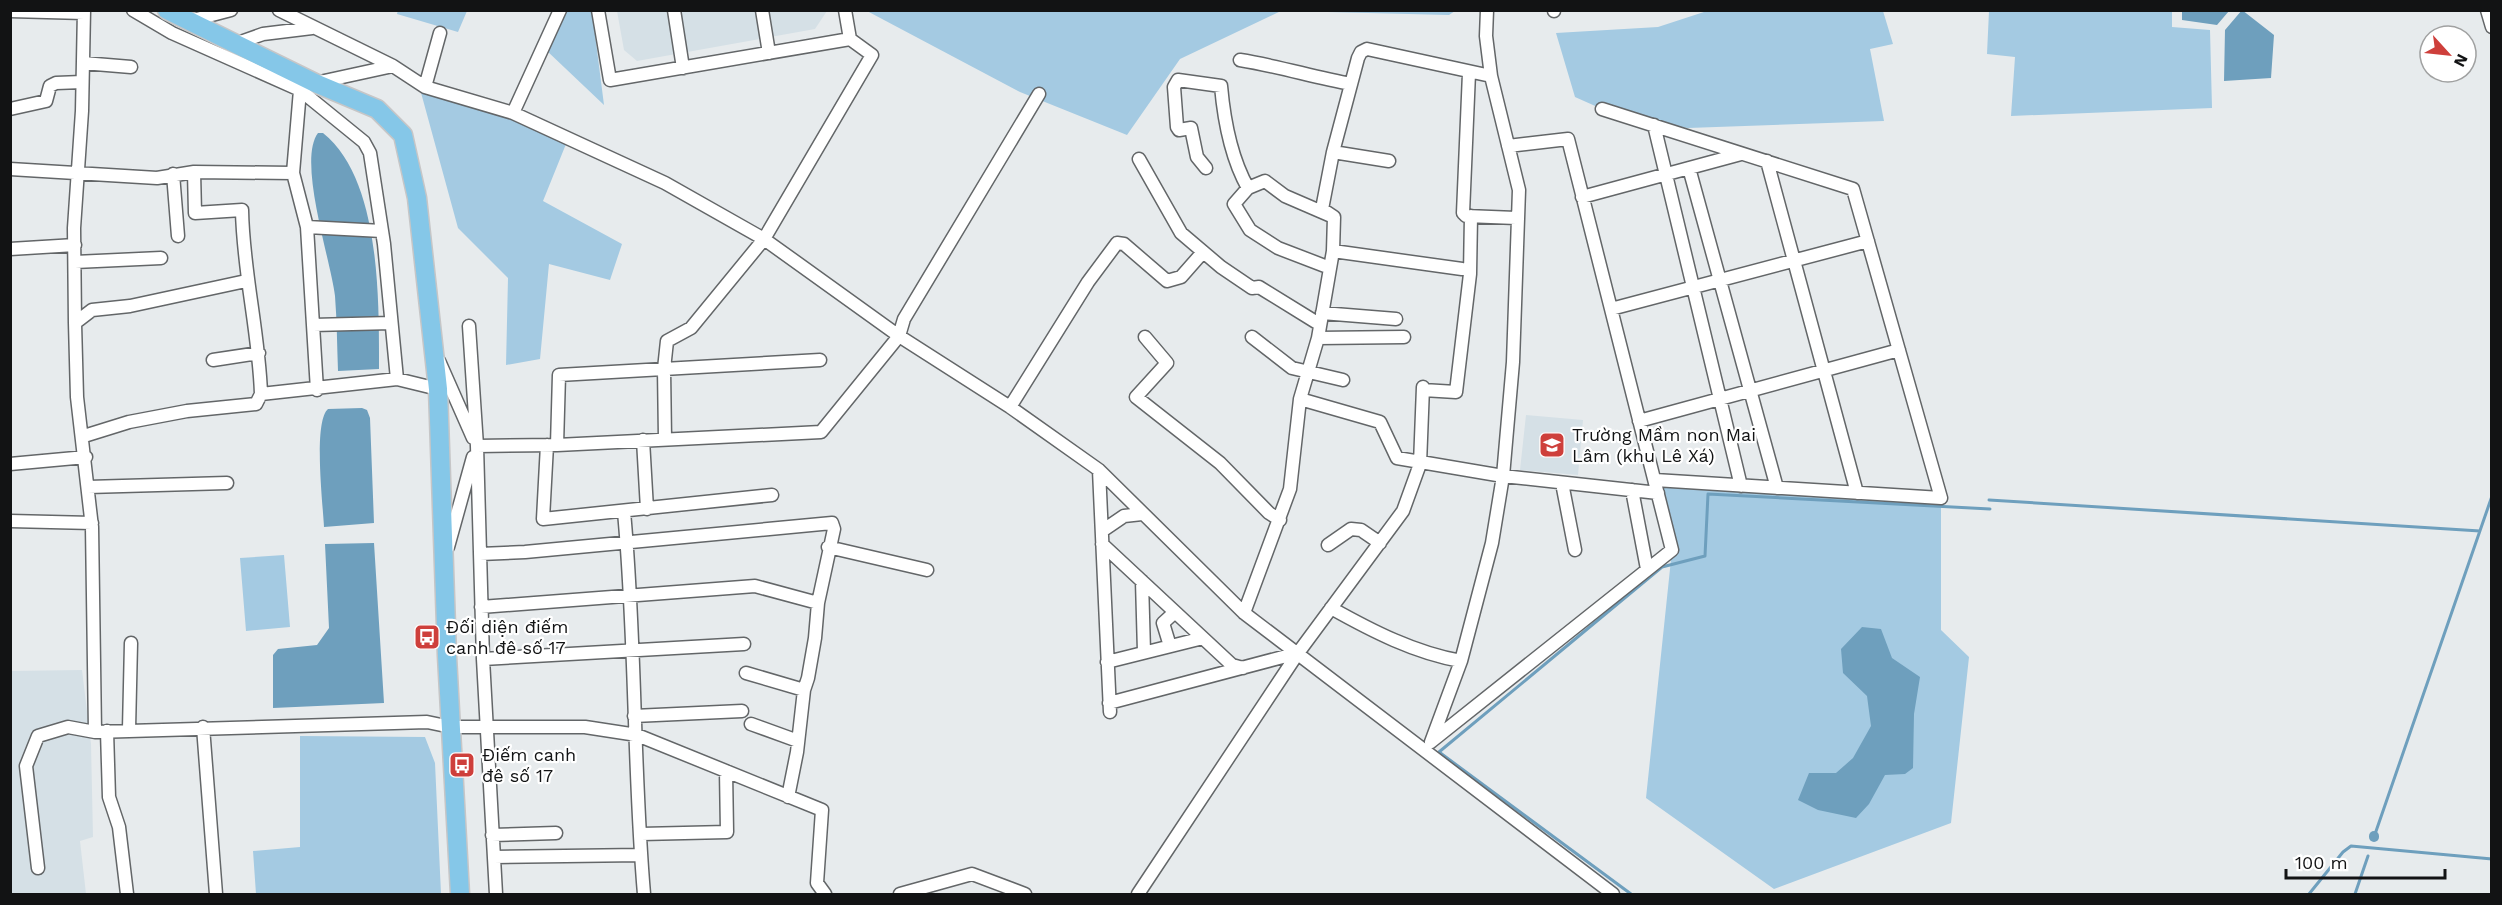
<svg xmlns="http://www.w3.org/2000/svg" width="2502" height="905" font-family="'Work Sans',sans-serif">
<style>
.built{fill:#d5e0e6}
.green{fill:#a4cae2}
.water{fill:#6e9fbd}
.lines{fill:none;stroke-linecap:round;stroke-linejoin:round}
.stream{stroke:#6e9fbd;stroke-width:3}
.canal{stroke:#6e9fbd;stroke-width:10}
.minor-casing{stroke:#636668;stroke-width:15}
.primary-casing{stroke:#c6c6c7;stroke-width:21}
.minor{stroke:#fff;stroke-width:12}
.primary{stroke:#85c7e8;stroke-width:18}
.labels{text-anchor:middle;stroke-width:4.5;stroke-linejoin:round;paint-order:stroke}
.poi-label{font-size:18px;fill:#121314;stroke:#fff;text-anchor:start}
</style>
<rect width="100%" height="100%" fill="#e7ebed"/>
<path class="built" d="M617 11H827L815 29 637 61 624 50Z
M1526 415 1583 420 1578 475 1520 470Z
M82 670 91 744 93 837 80 841 86 894H11L10 671Z"/>
<path class="green" d="M398 10H467V11L458 32 397 14Z
M565 11H592L604 105 546 50Z
M867 11H1281L1180 59 1127 135 1020 92Z
M1287 11 1455 10V11L1449 15Z
M1707 11H1883L1893 44 1870 49 1884 121 1688 128 1654 125 1602 109 1575 97 1556 33 1658 27Z
M1989 11H2172V27L2210 30 2212 108 2011 116 2015 57 1987 54Z
M420 89 510 115 566 144 543 201 622 244 610 280 549 264 540 359 506 365 508 278 458 228Z
M1655 480 1941 498V630L1969 657 1951 823 1774 889 1646 798 1672 550Z
M284 555 290 627 246 631 240 558Z
M300 736 425 737 435 763 441 894H256L253 851 300 847Z"/>
<path class="water" d="M2242 10 2274 35 2271 78 2224 81 2225 30Z
M2182 11V10L2229 11 2217 25 2182 20Z
M318 133H323C381 179 379 301 379 369L338 371C337 346 337 321 335 296 331 261 297 161 318 133Z
M362 408 367 410 370 418 374 523 324 527C323 505 313 422 328 409Z
M374 543 384 703 273 708V655L278 649 317 645 329 628 325 544Z
M1862 627 1881 629 1892 658 1920 677 1914 714 1913 768 1905 774 1885 775 1869 804 1856 818 1818 810 1798 800 1809 773H1836L1853 758 1871 726 1867 696 1843 673 1841 649Z"/>
<g class="lines">
<path class="stream" d="M1989 500 2480 531
M2374 837 2492 496
M1631 894 1439 752 1662 567 1705 556 1708 494 1990 509
M2309 894 2343 852 2351 846 2492 859
M2355 894 2368 856"/>
<path class="canal" d="M2374 837V836"/>
<g class="minor-casing">
<path id="minor" d="M84 10 82 111 74 228 75 323 77 397 92 527 95 732
M133 10 172 33 300 90 364 142 370 153 384 244 397 379
M279 10 393 66
M598 10 610 80 850 39 845 10
M674 10 683 68
M762 10 769 53
M1554 10V11
M2487 10 2492 27
M10 11 84 13
M189 21 231 10
M235 44 263 34 312 28
M1240 60C1278 66 1313 77 1351 84
M83 63 131 67
M1469 73 1463 213 1466 216 1516 218
M315 83 393 66 425 87 513 113 665 183 764 239 899 336 1010 407 1099 470 1244 613 1613 894
M425 87 440 33
M300 90 293 173 307 227 313 325
M10 109 46 101 50 86 56 83 82 82
M1602 109 1853 189 1941 498 1655 480
M513 113 560 10
M1654 125 1741 486
M1333 152 1389 161
M1139 159 1181 233 1221 267 1252 288 1259 287 1319 324
M1767 161 1857 493
M1206 168 1197 157 1191 128 1179 130 1177 127 1174 87 1178 80 1221 86C1224 120 1231 158 1248 188
M1689 168 1777 488
M10 169 157 178 194 172 293 173
M194 172 195 213 242 210C243 272 259 332 261 394
M173 174 178 236
M1582 197 1741 154
M1329 215 1285 196 1265 181 1248 188 1234 204 1250 230 1278 248 1330 268
M307 227 382 231
M10 249 75 245
M1333 251 1462 269
M75 262 161 258
M1611 309 1868 241
M1322 313 1396 319
M75 323 92 310 130 306 246 281
M469 326 477 446 483 659 496 894
M1145 337 1167 363 1136 397 1220 463 1269 513 1280 520
M1252 337 1292 368 1343 380
M1318 338 1404 337
M213 360 259 353
M439 361 473 438
M317 390 313 325 391 323
M1423 390 1456 392 1470 274 1471 216
M1300 399 1380 422 1397 458 1503 476 1658 493
M1010 407 1088 282 1117 243 1124 244 1167 281 1181 277 1203 252
M1639 421 1899 350
M84 436 129 422 187 411 256 404 261 394 397 379 438 389
M665 439 664 369 667 341 691 328 764 239 872 55 850 39
M643 440 647 509
M547 445 543 519 772 495
M557 445 559 375 820 360
M477 446 557 445 821 432 899 336 904 319 1039 94
M10 464 86 457
M1099 470 1110 712
M1562 483 1575 550
M88 487 227 483
M1632 490 1647 569
M624 512C636 639 633 767 644 894
M10 521 92 523
M1102 531 1124 516 1142 514
M1102 544 1232 665 1243 668
M1328 545 1351 529 1361 530 1380 543
M448 547 473 457
M828 547 927 570
M480 554 525 552 832 523 834 529 818 603 815 638 808 678 804 690 797 752 788 797
M1142 581 1144 652
M481 607 755 586 818 603
M1331 608C1372 631 1415 653 1461 661
M1244 613 1290 489 1300 399 1318 338 1333 251 1334 217 1322 209 1333 152 1358 58 1361 52 1367 49 1491 76
M1170 646 1163 623 1175 612
M483 659 744 644
M1107 662 1203 638
M746 673 804 690
M1109 703 1298 653
M634 716 742 711
M751 724 798 741
M203 727 216 894
M129 729 131 643
M107 731 109 797 119 827 127 894
M1432 741 1672 550 1568 139 1508 146
M1431 742 1461 661 1492 543 1503 476 1513 362 1519 190 1491 76 1486 36 1487 10
M641 834 727 832 726 771
M492 835 556 833
M494 857 641 855
M38 868 26 766 38 736 68 727 95 732 427 722 451 727H585L637 735 822 810 817 883 825 894
M900 894 972 874 1025 894
M1138 894 1298 653 1403 511 1420 464 1423 387"/>
</g>
<g class="primary-casing">
<path id="primary" d="M167 10 315 83 377 109 403 135 417 198 438 389 447 656 460 894"/>
</g>
<use href="#minor" class="minor"/>
<use href="#primary" class="primary"/>
</g>
<defs>
<g id="school-square" transform="scale(1.35)"><rect x="-9" y="-9" width="18" height="18" rx="4" fill="#ce3f3b" stroke="#fff"/><path d="M0-5L7-2L0 1L-7-2ZM-4 1L0 2.5L4 1V4Q0 6-4 4Z" fill="#fff"/></g>
<g id="bus-square" transform="scale(1.35)"><rect x="-9" y="-9" width="18" height="18" rx="4" fill="#ce3f3b" stroke="#fff"/><path d="M-5-6H5V4H4V6H2V4H-2V6H-4V4H-5ZM-3.5-4V0h7V-4ZM-3.5 1.2v1.5H-2V1.2ZM2 1.2v1.5H3.5V1.2Z" fill="#fff"/></g>
</defs>
<g fill-rule="evenodd">
<use href="#school-square" x="1552" y="445"/>
<use href="#bus-square" x="427" y="637"/>
<use href="#bus-square" x="462" y="765"/>
</g>
<g class="labels">
<g class="poi-label">
<text x="1572" y="441">Trường Mầm non Mai<tspan x="1572" dy="21">Lâm (khu Lê Xá)</tspan></text>
<text x="446" y="633">Đối diện điếm<tspan x="446" dy="21">canh đê số 17</tspan></text>
<text x="482" y="761">Điếm canh<tspan x="482" dy="21">đê số 17</tspan></text>
</g>
</g>
<rect width="2502" height="905" fill="none" stroke="#121314" stroke-width="24"/>
<g transform="translate(2448 54) rotate(117)"><circle r="28" fill="#ffffff" stroke="#a0a1a1" stroke-width="1.5"/>
<path d="M0-4.5L10 22L0 15L-10 22Z" fill="#ce3f3b"/>
<text y="-9" font-size="16" font-weight="bold" text-anchor="middle" fill="#121314">N</text>
</g>
<path d="M2286 869v9h159v-9" fill="none" stroke="#121314" stroke-width="3"/>
<text x="2295" y="869" font-size="18" fill="#121314" stroke="#ffffff" stroke-width="4.5" paint-order="stroke">100 m</text>
</svg>
